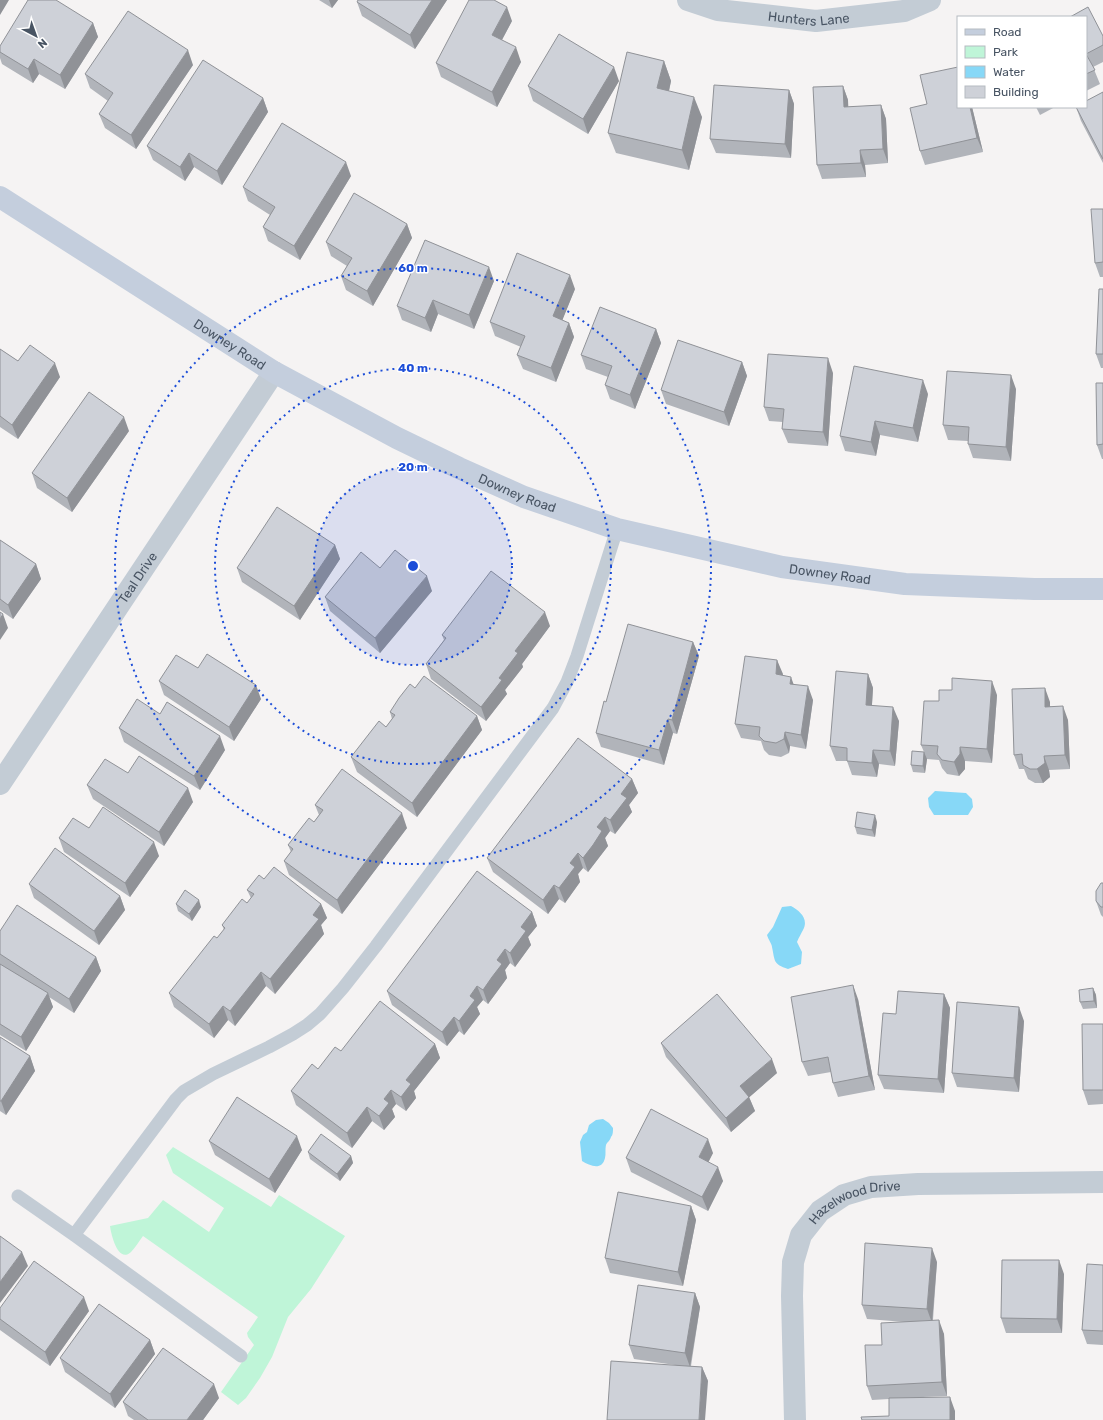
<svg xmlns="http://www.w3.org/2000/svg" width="1103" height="1420" font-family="Rubik,sans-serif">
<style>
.green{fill:#bff5d8}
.water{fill:#87d8f7}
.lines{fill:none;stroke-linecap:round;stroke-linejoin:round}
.lane{stroke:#c3ccd5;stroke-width:13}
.street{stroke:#c3ccd5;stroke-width:22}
.secondary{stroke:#c4cedd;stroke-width:22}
.wall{fill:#b1b4ba}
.shaded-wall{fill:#909297}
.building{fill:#ced1d8;stroke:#909297}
.ring{fill:none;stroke:#1d4ed8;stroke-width:2;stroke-dasharray:2 4}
.labels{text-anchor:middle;stroke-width:3;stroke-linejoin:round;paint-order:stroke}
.street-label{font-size:13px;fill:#485463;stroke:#fff}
.centre{fill:#1d4ed8;stroke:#fff;stroke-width:2}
.ring-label{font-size:12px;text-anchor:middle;font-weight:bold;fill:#1d4ed8;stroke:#fff;stroke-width:3;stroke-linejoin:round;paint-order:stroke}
</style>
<rect width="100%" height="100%" fill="#f5f3f3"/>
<path class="green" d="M173 1147 271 1207 279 1195 345 1236 311 1289 288 1317 272 1357 260 1378 246 1398 238 1405 221 1392 254 1345 248 1337 247 1333 258 1317 143 1236C139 1241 136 1247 131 1252 118 1264 111 1234 110 1226L148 1218 163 1200 209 1232 224 1208 173 1173 166 1155Z"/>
<path class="water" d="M935 791 966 793 972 799 973 807 968 815H934L929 807 928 798Z
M791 906C800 911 809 919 803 930 801 934 799 937 797 942L802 952 801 964 788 969C773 964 775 961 772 947 772 944 768 939 767 935L773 927 782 907Z
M603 1119 609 1123 613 1128C613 1131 613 1135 611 1137 610 1141 607 1142 606 1145 605 1150 606 1154 605 1158 602 1171 590 1166 582 1161L580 1142 583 1135 587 1132 589 1125 596 1120Z"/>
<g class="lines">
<path class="lane" d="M18 1196 74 1235 241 1356
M74 1235 176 1099 184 1091 213 1074 269 1047 293 1034 307 1025 320 1014 343 988 376 946 553 708 567 682 577 656 617 529"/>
<g class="street">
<path id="s1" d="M688 0 718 10 816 21 904 11 930 0"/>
<path id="s2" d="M0 784 274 372"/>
<path id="s3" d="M795 1420 792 1296 793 1262 801 1235 820 1211 844 1195 871 1187 918 1184 1103 1182"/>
</g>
<path class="secondary" id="s4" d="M0 197 274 372 397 438 459 468 524 497 617 529 782 567 905 584 1034 589H1103"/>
</g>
<path class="wall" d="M319 0H338L332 8Z
M447 0 415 49 362 16 357 2Z
M1086 17 1103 36V62L1093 67 1100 84 1086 91Z
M512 21 502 40 521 62 497 107 441 77 436 63Z
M93 23 98 37 65 89 39 74 33 83 2 64 0 58V46Z
M664 61 671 81 669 91 702 117 689 170 616 153 608 133Z
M193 65 136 149 105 128 99 114 108 101 90 88 85 74Z
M619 81 588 134 533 101 528 86Z
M843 86 848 100V107L881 105 886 119 888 163 865 165 866 177 822 179 817 165Z
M789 90 794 104 791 158 716 153 710 139Z
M1103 92V163L1081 121 1076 107Z
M263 98 268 112 222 185 194 167 185 181 153 160 147 146Z
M958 107H972L983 152 925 165 920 151Z
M1036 107H1055L1040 115Z
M351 176 300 260 268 241 263 227 270 215 248 201 243 187Z
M1103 209V277H1100L1095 263Z
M407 224 412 238 373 306 346 290 341 276 347 266 331 256 326 242Z
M494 281 474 329 438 314 431 332 402 320 397 306Z
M575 289 562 320 569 323 574 337 556 382 523 369 517 355 521 347 495 336 490 322Z
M1103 289V368H1101L1096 354Z
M656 329 661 343 635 409 610 399 605 385 608 377 586 369 581 355Z
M0 349 18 361 60 377 18 439 0 427Z
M742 362 747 376 729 426 666 404 661 390Z
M833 373 828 446 788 443 782 429 783 422 769 421 764 407Z
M1103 383V459H1102L1097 445Z
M1016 389 1011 461 973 458 968 444V441L948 440 943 425Z
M928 394 918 442 880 435 876 456 845 451 840 436Z
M129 431 72 512 37 488 32 473Z
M0 540 36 564 41 579 13 619 0 610Z
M335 545 340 559 300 620 242 582 237 568Z
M380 568 432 591 380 653 330 611 325 597Z
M550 626 522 664 523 667 505 690 507 694 486 721 431 679 426 664 444 640 442 635Z
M693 642 699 656 677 734 673 733 664 765 601 747 596 733 606 702Z
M777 660 782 675 813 700 806 749 790 746 789 753 781 757 769 755 764 750 761 741 741 738 735 724Z
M198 668 261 699 234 741 164 695 159 681Z
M868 674 873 688 872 705 899 721 895 766 879 764 877 777 852 775 847 761H836L830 746Z
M415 688 477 716 482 730 417 817 357 772 351 757 386 727 392 719 390 712Z
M997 695 992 763 965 761V769L959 776 947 774 942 768 939 760 927 759 925 773 913 772 911 765 924 752 921 745 939 701Z
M1050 702V706L1068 720 1070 769 1049 770 1050 777 1043 783H1035L1028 779 1024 769H1019L1014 755Z
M160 714 225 750 200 790 124 742 119 728Z
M128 773 193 802 164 846 93 799 87 785Z
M632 779 638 793 629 805 632 812 615 834 610 831 605 838 608 846 588 872 583 868 578 874 580 882 565 903 559 899 548 914 493 872 487 858Z
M315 805 407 828 342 914 289 875 284 861 291 852 288 845 314 822 319 815Z
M877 822 875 837 857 834 855 827Z
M89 828 159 856 130 897 64 852 59 838Z
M264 879 321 904 327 918 321 925 324 934 275 994 266 986 235 1026 228 1020 214 1038 174 1007 169 993 217 938 224 930 222 925 247 903 251 898 247 890Z
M1103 883V917L1101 915 1096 901Z
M29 884 120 896 125 910 99 945 34 898Z
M176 904 201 907 192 921 178 911Z
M532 912 537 926 528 937 531 945 515 967 510 963 505 970 507 978 488 1004 483 1000 477 1007 480 1014 464 1035 459 1031 447 1046 392 1005 387 991Z
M0 931 96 957 101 971 74 1013 49 997 53 1007 26 1051 0 1035Z
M1093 988 1096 995 1097 1008 1083 1009 1080 1002Z
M944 994 950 1008 944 1093 884 1089 878 1075 896 1014Z
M858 999 875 1090 838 1097 833 1083 831 1072 808 1076 802 1062Z
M1024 1021 1019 1092 957 1087 952 1073Z
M1103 1024V1104L1088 1105 1083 1090Z
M0 1037 30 1056 35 1071 6 1115 0 1111Z
M661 1043 777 1073 749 1097 755 1111 731 1132 666 1057Z
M435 1044 440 1058 414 1091 416 1098 406 1111 396 1104 392 1109 395 1117 384 1130 372 1121 352 1148 296 1105 291 1091 341 1051Z
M209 1141 302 1150 275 1193 215 1155Z
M308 1152 351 1156 353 1163 340 1181 310 1159Z
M713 1153 708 1162 723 1181 708 1211 631 1172 626 1158Z
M691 1206 696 1220 683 1286 610 1273 605 1258Z
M937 1262 933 1320 944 1334 947 1396 923 1397 955 1411 889 1416V1399L872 1400 867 1386 905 1322 867 1319 862 1305Z
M1103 1265V1345L1087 1344 1082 1330Z
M1064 1274 1062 1333H1006L1001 1318Z
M695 1293 700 1307 691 1366 702 1367 708 1381 675 1365 634 1359 629 1345Z
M0 1308 89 1311 50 1366 0 1330Z
M150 1340 155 1354 115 1408 65 1372 60 1358Z
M219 1398 203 1420H134L128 1416 123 1402Z"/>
<path class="shaded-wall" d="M0 0H9L0 15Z
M329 0H338L332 8Z
M432 0H447L415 49 410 35Z
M507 7 512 21 497 49 492 35Z
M93 23 98 37 65 89 60 75Z
M516 47 521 62 497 107 492 92Z
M188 50 193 65 136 149 131 135Z
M34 59 39 74 33 83 28 69Z
M664 61 671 81 665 109 657 88Z
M614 67 619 81 588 134 583 119Z
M843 86 848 100 849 122 844 107Z
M789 90 794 104 791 158 785 144Z
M694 97 702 117 689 170 682 150Z
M263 98 268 112 222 185 217 171Z
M881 105 886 119 888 163 883 149Z
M970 107H972L983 152 977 138Z
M860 150 865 165 866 177 861 163Z
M189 153 194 167 185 181 180 167Z
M346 162 351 176 300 260 294 246Z
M407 224 412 238 373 306 367 291Z
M489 267 494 281 474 329 469 315Z
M570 275 575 289 558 331 553 316Z
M433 300 438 314 431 332 425 318Z
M569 323 574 337 556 382 551 368Z
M656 329 661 343 635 409 630 395Z
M828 358 833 373 828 446 823 432Z
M742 362 747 376 729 426 724 412Z
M55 363 60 377 18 439 12 425Z
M1011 375 1016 389 1011 461 1006 447Z
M923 380 928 394 918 442 913 428Z
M124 417 129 431 72 512 67 498Z
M875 421 880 435 876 456 871 442Z
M335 545 340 559 300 620 294 606Z
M36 564 41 579 13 619 8 605Z
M427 576 432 591 380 653 375 638Z
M545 612 550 626 522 664 523 667 505 690 507 694 486 721 481 707 515 651Z
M3 614 8 628 0 640V619Z
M693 642 699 656 677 734 672 720Z
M777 660 783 674 781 688 776 674Z
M868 674 873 688 871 719 866 705Z
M791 677 796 691 790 684Z
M992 681 997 695 992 763 987 749Z
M256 685 261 699 234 741 229 727Z
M808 686 813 700 806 749 801 735Z
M1045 688 1050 702V721L1045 707Z
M1063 706 1068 720 1070 769 1065 755Z
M893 707 899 721 895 766 890 751Z
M477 716 482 730 417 817 412 803Z
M668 719 673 733 664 765 659 750Z
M785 732 790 746 789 753 784 739Z
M220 736 225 750 200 790 194 776Z
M960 747 965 761V769L959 776 954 762Z
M873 750 879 764 877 777 872 763Z
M924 752 927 759 925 773 923 766Z
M1044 756 1049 770 1050 777 1043 783 1037 769Z
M632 779 638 793 629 805 632 812 615 834 610 820 621 794Z
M188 788 193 802 164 846 159 832Z
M402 813 407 828 342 914 337 900Z
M875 815 877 822 875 837 872 830Z
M605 817 610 831 605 838 608 846 588 872 583 858 597 827Z
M154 842 159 856 130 897 125 883Z
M578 853 583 868 578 874 580 882 565 903 559 888 570 863Z
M554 885 559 899 548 914 543 900Z
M120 896 125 910 99 945 94 931Z
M199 900 201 907 192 921 189 914Z
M321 904 327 918 321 925 324 934 275 994 270 979 313 915Z
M532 912 537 926 528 937 531 945 515 967 510 953 521 927Z
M505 949 510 963 505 970 507 978 488 1004 483 990 497 960Z
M96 957 101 971 74 1013 69 999Z
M261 972 266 986 235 1026 230 1011Z
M853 985 858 999 875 1090 869 1076Z
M477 986 483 1000 477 1007 480 1014 464 1035 459 1021 470 996Z
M1093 988 1096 995 1097 1008 1094 1001Z
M48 993 53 1007 26 1051 21 1037Z
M944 994 950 1008 944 1093 938 1079Z
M223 1006 228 1020 214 1038 209 1024Z
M1019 1007 1024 1021 1019 1092 1014 1078Z
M454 1017 459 1031 447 1046 442 1032Z
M435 1044 440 1058 414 1091 416 1098 406 1111 401 1097 406 1080Z
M30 1056 35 1071 6 1115 1 1101Z
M772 1059 777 1073 745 1101 740 1086Z
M391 1090 396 1104 392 1109 395 1117 384 1130 379 1116 384 1099Z
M749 1097 755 1111 731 1132 726 1118Z
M367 1107 372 1121 352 1148 347 1133Z
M297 1136 302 1150 275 1193 269 1179Z
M708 1139 713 1153 704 1171 699 1157Z
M351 1156 353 1163 340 1181 337 1174Z
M718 1167 723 1181 708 1211 702 1197Z
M691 1206 696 1220 683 1286 678 1272Z
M932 1248 937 1262 932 1323 927 1309Z
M22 1252 28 1266 0 1303V1282Z
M1059 1260 1064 1274 1062 1333 1057 1319Z
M695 1293 700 1307 690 1367 685 1353Z
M84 1297 89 1311 50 1366 45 1352Z
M939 1320 944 1334 947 1396 942 1382Z
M150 1340 155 1354 115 1408 110 1394Z
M702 1367 708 1381 705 1420H699Z
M214 1384 219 1398 203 1420H187Z
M950 1397 955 1411V1420H950Z"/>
<path class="building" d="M28 0H56L93 23 60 75 34 59 28 69 0 52V46Z
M358 0H432L410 35 357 2Z
M469 0H494L507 7 492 35 516 47 492 92 436 63Z
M1088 7 1103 36V45L1086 54 1095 70 1086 74V17H1070Z
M128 11 188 50 131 135 99 114 113 93 85 74Z
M559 34 614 67 583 119 528 86Z
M627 52 664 61 657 88 694 97 682 150 608 133Z
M203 60 263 98 217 171 189 153 180 167 147 146Z
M958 67V107H970L977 138 920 151 910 108 927 104 920 75Z
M714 85 789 90 785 144 710 139Z
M843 86 844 107 881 105 883 149 860 150 861 163 817 165 813 87Z
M1103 92V159L1076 107H1086V101Z
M282 123 346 162 294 246 263 227 275 207 243 187Z
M354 193 407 224 367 291 341 276 352 258 326 242Z
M1091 209H1103V262L1095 263Z
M425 240 489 267 469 315 433 300 425 318 397 306Z
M517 253 570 275 553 316 569 323 551 368 517 355 525 336 490 322Z
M1099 289H1103V354H1096Z
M600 307 656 329 630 395 605 385 612 366 581 355Z
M678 340 742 362 724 412 661 390Z
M30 345 55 363 12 425 0 416V349L18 361Z
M768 354 828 358 823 432 782 429 784 409 764 407Z
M854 366 923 380 913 428 875 421 871 442 840 436Z
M947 371 1011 375 1006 447 968 444 969 427 943 425Z
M1096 383H1103V444L1097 445Z
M89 392 124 417 67 498 32 473Z
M277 507 335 545 294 606 237 568Z
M0 540 36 564 8 605 0 599Z
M395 550 427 576 375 638 325 597 361 552 380 568Z
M491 571 545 612 515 651 518 653 499 678 502 680 481 707 426 664 446 638 442 635Z
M0 612 3 614 0 619Z
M628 624 693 642 672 720 668 719 659 750 596 733 604 701 606 702Z
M207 654 256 685 229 727 159 681 176 655 198 668Z
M745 656 777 660 776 674 791 677 790 684 808 686 801 735 785 732 784 739 776 743 764 741 759 736 760 727 735 724Z
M836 671 868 674 866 705 893 707 890 751 873 750 872 763 847 761V748L830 746Z
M424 676 477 716 412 803 351 757 379 721 386 727 395 715 390 712 399 698 410 684 415 688Z
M952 678 992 681 987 749 960 747V754L954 762 942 760 937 754 938 746 921 745 924 701H939V690H952Z
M1045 688V707L1063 706 1065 755 1044 756 1045 763 1037 769H1030L1023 765 1022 754 1014 755 1012 689Z
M137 699 160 714 167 702 220 736 194 776 119 728Z
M578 738 632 779 621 794 627 798 610 820 605 817 597 827 602 831 593 845 583 858 578 853 570 863 575 867 559 888 554 885 543 900 487 858Z
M912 751 924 752 923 766 911 765Z
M139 756 188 788 159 832 87 785 105 759 128 773Z
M342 769 402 813 337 900 284 861 293 849 288 845 309 818 314 822 323 810 315 805Z
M103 807 154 842 125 883 59 838 73 818 89 828Z
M857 812 875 815 872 830 855 827Z
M55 848 120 896 94 931 29 884Z
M274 867 321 904 313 915 319 919 270 979 261 972 230 1011 223 1006 209 1024 169 993 214 936 217 938 225 928 222 925 242 899 247 903 254 894 247 890 259 875 264 879Z
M477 871 532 912 521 927 526 931 510 953 505 949 497 960 502 964 492 977 483 990 477 986 470 996 475 1000 459 1021 454 1017 442 1032 387 991Z
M1101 883H1103V907H1101L1096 901V891Z
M185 890 199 900 189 914 176 904Z
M17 905 96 957 69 999 0 954V931Z
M0 964 48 993 21 1037 0 1024Z
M853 985 869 1076 833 1083 828 1057 802 1062 791 997Z
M1093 988 1094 1001 1080 1002 1079 990Z
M898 991 944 994 938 1079 878 1075 883 1013 896 1014Z
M717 994 772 1059 740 1086 749 1097 726 1118 661 1043Z
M380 1001 435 1044 406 1080 411 1084 401 1097 391 1090 384 1099 389 1103 379 1116 367 1107 347 1133 291 1091 312 1064 318 1069 335 1047 341 1051Z
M957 1002 1019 1007 1014 1078 952 1073Z
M1082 1024H1103V1090H1083Z
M0 1037 30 1056 1 1101H0Z
M237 1097 297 1136 269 1179 209 1141Z
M651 1109 708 1139 699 1157 718 1167 702 1197 626 1158Z
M321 1134 351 1156 337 1174 308 1152Z
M618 1192 691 1206 678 1272 605 1258Z
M0 1236 22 1252 0 1282Z
M865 1243 932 1248 927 1309 862 1305Z
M1002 1260H1059L1057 1319 1001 1318Z
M34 1261 84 1297 45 1352 0 1319V1308Z
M1087 1264 1103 1265V1331L1082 1330Z
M638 1285 695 1293 685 1353 629 1345Z
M99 1304 150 1340 110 1394 60 1358Z
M939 1320 942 1382 867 1386 865 1345H882L881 1323Z
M163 1348 214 1384 187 1420H148L123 1402Z
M611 1361 702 1367 699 1420H607Z
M950 1397V1420H862L861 1417 889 1416V1398Z"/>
<circle cx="413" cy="566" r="99" fill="#1d4ed8" fill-opacity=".12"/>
<g class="ring">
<circle cx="413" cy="566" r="99"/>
<circle cx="413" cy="566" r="198"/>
<circle cx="413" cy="566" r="298"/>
</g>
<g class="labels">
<g class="street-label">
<text dy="5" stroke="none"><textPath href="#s1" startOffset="123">Hunters Lane</textPath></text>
<text dy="5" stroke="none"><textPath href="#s4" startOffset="273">Downey Road</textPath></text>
<text dy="5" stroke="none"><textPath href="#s4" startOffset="597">Downey Road</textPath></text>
<text dy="5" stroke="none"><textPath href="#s4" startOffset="921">Downey Road</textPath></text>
<text dy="5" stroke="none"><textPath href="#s2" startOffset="248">Teal Drive</textPath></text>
<text dy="5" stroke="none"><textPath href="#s3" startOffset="253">Hazelwood Drive</textPath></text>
</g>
</g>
<circle cx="413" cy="566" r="6" class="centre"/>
<g class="ring-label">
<text x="413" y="272">60 m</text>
<text x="413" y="372">40 m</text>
<text x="413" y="471">20 m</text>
</g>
<rect x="957" y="16" width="130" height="92" fill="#ffffff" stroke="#b6bbc1"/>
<rect x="965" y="29" width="20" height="6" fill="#c4cedd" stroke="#b6bbc1"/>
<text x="993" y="36" font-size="12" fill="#485463">Road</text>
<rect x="965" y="46" width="20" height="12" fill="#bff5d8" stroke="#b6bbc1"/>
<text x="993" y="56" font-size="12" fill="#485463">Park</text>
<rect x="965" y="66" width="20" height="12" fill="#87d8f7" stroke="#b6bbc1"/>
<text x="993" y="76" font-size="12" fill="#485463">Water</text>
<rect x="965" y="86" width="20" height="12" fill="#ced1d8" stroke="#b6bbc1"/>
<text x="993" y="96" font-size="12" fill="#485463">Building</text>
<g transform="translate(36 36) rotate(139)" stroke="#ffffff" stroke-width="3" paint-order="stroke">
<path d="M0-3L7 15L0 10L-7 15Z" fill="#485463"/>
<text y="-6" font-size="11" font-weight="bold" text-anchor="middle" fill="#485463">N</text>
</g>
</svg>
